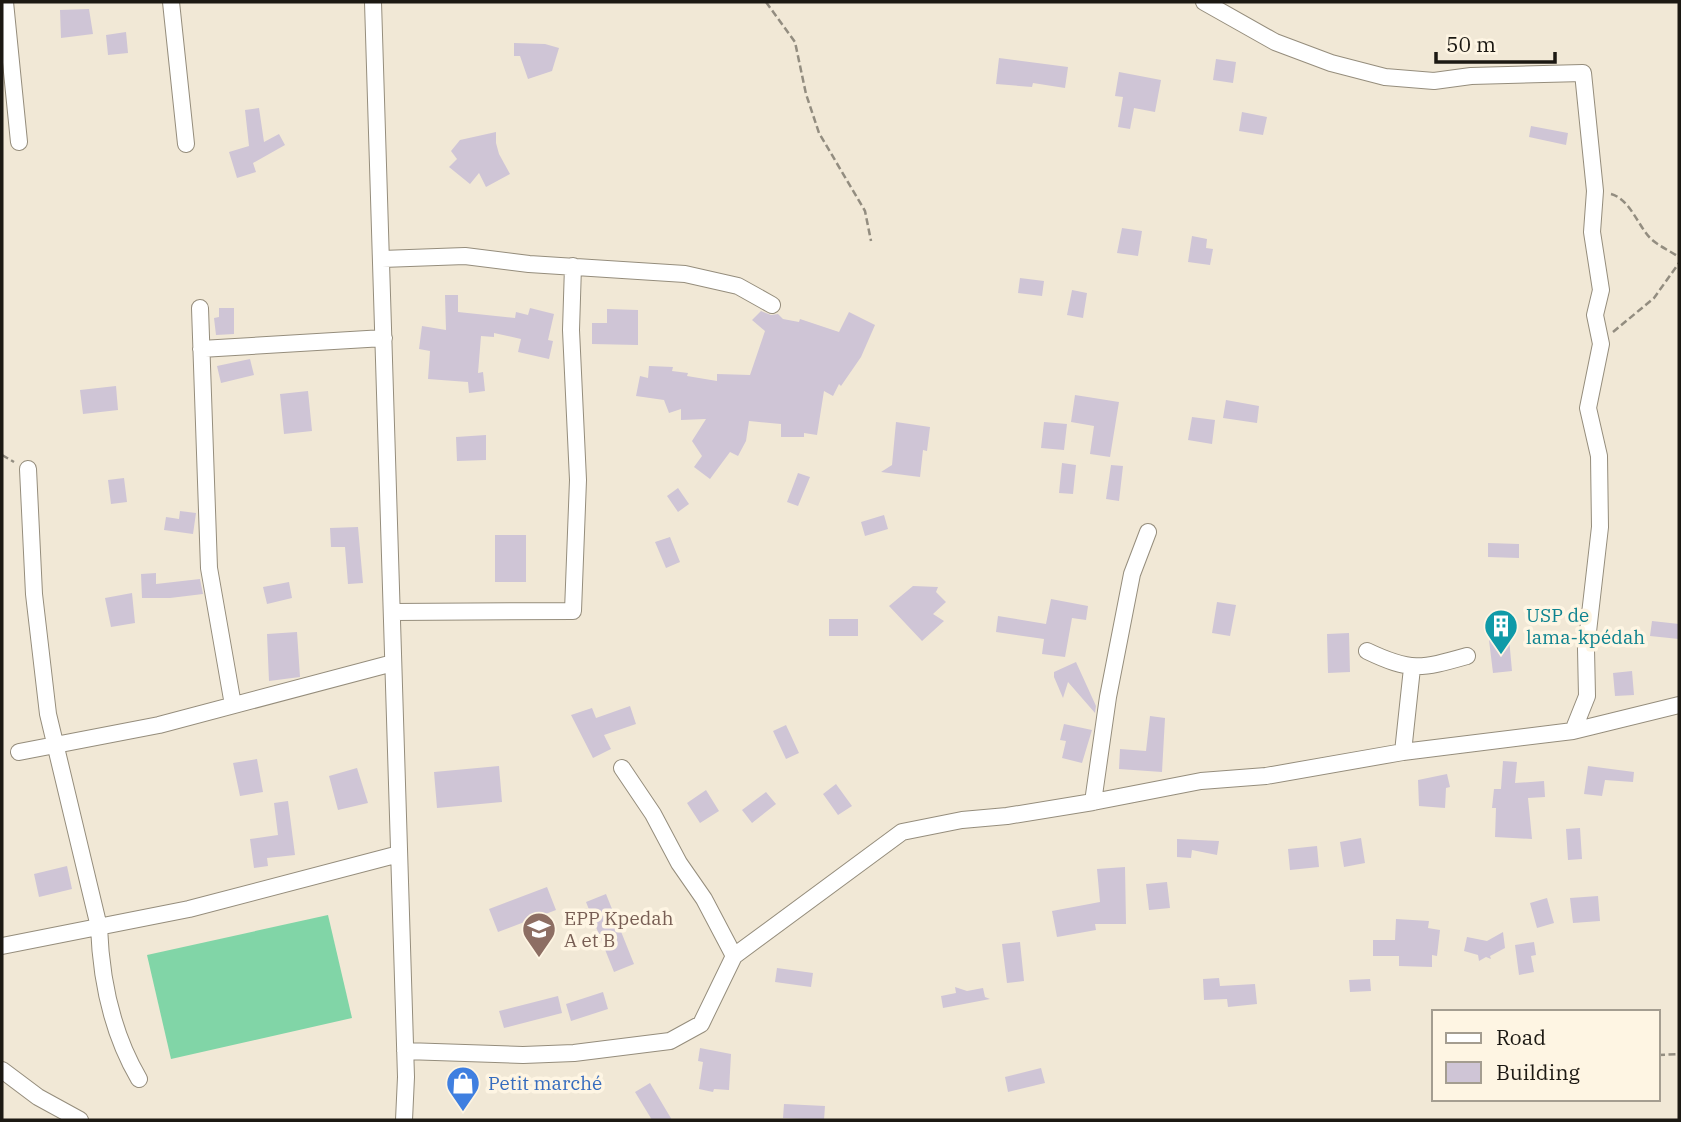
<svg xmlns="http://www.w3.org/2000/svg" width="1681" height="1122" font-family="'IBM Plex Serif',serif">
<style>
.garden{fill:#81d5a7}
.building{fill:#cfc5d6}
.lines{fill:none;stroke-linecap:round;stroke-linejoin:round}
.minor-casing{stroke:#958d7c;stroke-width:18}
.path{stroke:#938d80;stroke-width:2.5;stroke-dasharray:7 3.5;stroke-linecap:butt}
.minor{stroke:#fff;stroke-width:16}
.labels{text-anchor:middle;stroke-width:7;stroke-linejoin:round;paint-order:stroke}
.culture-label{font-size:19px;fill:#0d838f;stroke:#fef5e3;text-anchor:start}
.education-label{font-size:19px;fill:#785e54;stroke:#fef5e3;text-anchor:start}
.shop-label{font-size:19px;fill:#366cbe;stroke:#fef5e3;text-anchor:start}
</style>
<rect width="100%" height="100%" fill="#f1e8d6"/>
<path class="garden" d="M328 915 352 1018 171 1059 147 955Z"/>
<path class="building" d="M89 9 93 34 61 38 60 10Z
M126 32 128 53 108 55 106 35Z
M514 43 545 44 559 48 552 71 528 79 520 56H514Z
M999 58 1068 67 1065 88 1033 83 1032 87 996 84Z
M1216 59 1236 62 1233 83 1213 80Z
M1119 72 1161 80 1155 112 1134 108 1130 129 1118 127 1123 97 1115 96Z
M259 108 264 142 279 134 285 145 253 163 256 172 237 178 229 152 249 146 245 110Z
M1242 112 1267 117 1263 135 1239 131Z
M1531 126 1568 133 1566 145 1529 137Z
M496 132V143L499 154 510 174 486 187 479 173 470 184 449 167 457 159 451 151 460 140Z
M1122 228 1142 231 1138 256 1117 253Z
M1192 236 1207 239 1206 248 1213 249 1210 265 1188 262Z
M1020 278 1044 281 1042 296 1018 293Z
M1072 290 1087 293 1083 318 1067 315Z
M445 295H458V312L515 318 516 312 528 315 530 308 554 314 548 340 553 341 549 359 518 352 521 339 494 333V337L481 336 478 373 483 372 485 391 469 393 468 382 428 379 430 351 419 349 422 326 446 330Z
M219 308H234V334L216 335 214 318 219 317Z
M607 309 638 310V345L592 344V323H607Z
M761 311 771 315 778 314 783 319 799 322 800 319 839 332 849 312 875 325 861 357 841 386 839 384 833 396 824 391 817 435 804 433V437H781V424L749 421 746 441 738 456 730 452 710 479 694 467 702 456 692 441 706 419 681 420V409L669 413 664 400 636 396 640 376 648 378 649 366 673 367 672 371 688 373 687 376 717 381V374L750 375 765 331 752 320Z
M250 359 254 375 221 383 217 366Z
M116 386 118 410 83 414 80 390Z
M308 391 312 431 284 434 280 394Z
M1075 395 1119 402 1110 457 1090 454 1094 426 1071 422Z
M1226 400 1259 406 1257 423 1223 418Z
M1192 417 1215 420 1212 444 1188 440Z
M896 422 930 427 927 451 923 450 920 477 881 472 892 465Z
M1044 422 1067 424 1064 450 1041 448Z
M486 435V460L457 461 456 437Z
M1062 463 1076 465 1073 494 1059 493Z
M1111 465 1123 466 1119 501 1106 499Z
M798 473 810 477 798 506 787 502Z
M124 478 127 502 111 504 108 480Z
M678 488 689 504 678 512 667 496Z
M180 511 196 513 193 534 164 530 166 517 179 519Z
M884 515 888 529 865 536 861 522Z
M358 527 363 583 348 584 345 547H331L330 528Z
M495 535H526V582H495Z
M670 537 680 562 666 568 655 542Z
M1488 543 1519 544V558L1488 557Z
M156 573V584L200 579 203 594 170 598H142L141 574Z
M289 582 292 598 267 604 263 587Z
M913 586 938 587 936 592 946 602 933 614 944 621 922 641 889 606Z
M132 593 135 623 111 627 105 598Z
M1051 599 1088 606 1086 620 1072 618 1065 657 1042 654 1044 639 996 632 998 616 1046 624Z
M1217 602 1236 605 1230 636 1212 633Z
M829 619H858V636H829Z
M1652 621 1679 624V639L1650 636Z
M297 632 300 677 269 681 267 634Z
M1349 633 1350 672 1328 673 1327 634Z
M1509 638 1512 671 1493 673 1489 640Z
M1076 662 1096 706 1095 713 1068 682 1063 698 1054 677V672Z
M1632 671 1634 695 1615 696 1613 673Z
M630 706 636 724 604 735 611 749 593 758 571 715 592 708 596 718Z
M1150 716 1165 718 1162 772 1119 769 1120 749 1146 751Z
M1064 724 1092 730 1082 763 1062 758 1066 741 1060 740Z
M786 725 799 753 786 759 773 731Z
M257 759 263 792 240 796 233 763Z
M1503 761 1517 762 1515 783 1544 781 1545 797 1528 798 1532 839 1495 837 1496 808H1492L1494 789H1501Z
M499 766 502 802 437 808 434 772Z
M1588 766 1634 772 1633 782 1605 780 1602 796 1584 794Z
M357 768 368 803 338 810 329 776Z
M1447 774 1450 787 1446 788 1445 808 1419 806 1418 780Z
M836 784 852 806 838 815 823 794Z
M706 790 719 811 700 823 687 803Z
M766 792 776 804 752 823 742 810Z
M288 801 295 855 267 858 268 866 254 868 250 839 278 835 274 803Z
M1580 828 1582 859 1568 860 1566 829Z
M1361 838 1365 863 1344 867 1340 842Z
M1177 839 1219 841 1217 855 1192 850 1191 858 1177 857Z
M1317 846 1319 867 1290 870 1288 849Z
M67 866 72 889 39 897 34 874Z
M1125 867 1126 924H1095L1096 930 1057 937 1052 911 1100 902 1097 869Z
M1167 882 1170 908 1149 910 1146 884Z
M547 887 556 910 498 932 489 909Z
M606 894 634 964 614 972 586 902Z
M1598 896 1600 921 1573 923 1570 898Z
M1547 898 1554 923 1537 928 1530 903Z
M1396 919 1429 921 1428 928 1440 930 1437 956 1432 955V967L1399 966V956H1373V940H1395Z
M1503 932 1505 948 1490 956 1491 959 1486 957 1479 961 1478 955 1464 951 1467 937 1487 941Z
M1020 942 1024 981 1007 983 1002 944Z
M1534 942 1536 955 1531 956 1534 972 1519 975 1515 945Z
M777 968 813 973 811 987 775 982Z
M1219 978 1220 986 1255 984 1257 1004 1228 1007 1227 999 1204 1000 1203 979Z
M1370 979 1371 991 1350 992 1349 980Z
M955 987 967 991 983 988 985 997 990 999 943 1008 941 996 956 993Z
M603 992 608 1009 571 1021 566 1004Z
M558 996 562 1013 504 1028 499 1011Z
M700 1048 731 1054 729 1090 714 1089 713 1092 699 1089 703 1062 698 1061Z
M1041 1068 1045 1083 1008 1092 1005 1077Z
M650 1083 672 1120H652L635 1092Z
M784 1104 825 1106 824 1120 783 1118Z"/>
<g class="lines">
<g class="minor-casing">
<path id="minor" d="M5 2 19 142
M171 2 186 144
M373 2 406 1077 404 1120
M1204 2 1275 42 1331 63 1385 77 1434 81 1471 76 1583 73 1595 191 1592 232 1601 290 1595 315 1601 344 1588 408 1599 456 1600 527 1586 649 1587 696 1573 731
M382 259 465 256 529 264 685 274 738 286 772 305
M200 308 209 568 233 705
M201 349 384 338
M28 469 34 594 48 714 99 927C101 980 112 1033 139 1079
M393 612 573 611 578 480 571 330 573 266
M1367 651C1411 672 1421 669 1467 656
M19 752 159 725 393 663
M1403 752 1412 668
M622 768 653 814 679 863 704 899 734 956
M1093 802 1108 697 1132 574 1148 532
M2 946 189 909 399 854
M405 1051 523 1055 574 1053 670 1041 701 1024 734 956 902 832 962 820 1007 816 1093 802 1201 781 1266 776 1403 752 1573 731 1679 705
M2 1070 38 1097 80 1120"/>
</g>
<path class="path" d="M766 2 795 42 806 94 819 133 865 211 871 241
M1611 194C1630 199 1638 226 1651 239 1659 246 1670 251 1679 257
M1613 332 1654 298 1679 263
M2 455 14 462
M1658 1055 1679 1054"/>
<use href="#minor" class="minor"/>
</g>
<defs>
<g id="building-pin" transform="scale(1.75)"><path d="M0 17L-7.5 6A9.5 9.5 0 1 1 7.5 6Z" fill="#0f9aa8" stroke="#fef5e3"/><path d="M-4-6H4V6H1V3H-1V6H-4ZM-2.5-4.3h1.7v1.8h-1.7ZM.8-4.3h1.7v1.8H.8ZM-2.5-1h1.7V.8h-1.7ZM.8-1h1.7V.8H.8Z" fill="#fff"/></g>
<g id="school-pin" transform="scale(1.75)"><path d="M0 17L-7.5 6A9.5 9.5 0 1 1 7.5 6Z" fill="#8d6e63" stroke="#fef5e3"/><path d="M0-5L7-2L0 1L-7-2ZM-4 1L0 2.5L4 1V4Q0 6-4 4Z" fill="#fff"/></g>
<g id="shop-pin" transform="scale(1.75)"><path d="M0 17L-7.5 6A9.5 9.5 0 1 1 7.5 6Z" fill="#3f7fe0" stroke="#fef5e3"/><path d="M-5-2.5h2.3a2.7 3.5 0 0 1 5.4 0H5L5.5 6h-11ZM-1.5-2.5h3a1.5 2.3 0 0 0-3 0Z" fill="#fff"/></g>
</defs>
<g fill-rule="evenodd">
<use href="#building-pin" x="1501" y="626"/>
<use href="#school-pin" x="539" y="929"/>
<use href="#shop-pin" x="463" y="1083"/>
</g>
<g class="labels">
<g class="culture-label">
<text x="1526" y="622">USP de<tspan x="1526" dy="22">lama-kpédah</tspan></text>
</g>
<g class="education-label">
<text x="564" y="925">EPP Kpedah<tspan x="564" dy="22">A et B</tspan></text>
</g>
<g class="shop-label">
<text x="488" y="1090">Petit marché</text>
</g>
</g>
<rect width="1681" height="1122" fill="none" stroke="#1c1913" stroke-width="7"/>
<rect x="1432" y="1010" width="228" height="91" fill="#fef5e3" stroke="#a49d90" stroke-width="2"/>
<rect x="1446" y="1033" width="35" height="10" fill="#ffffff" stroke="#a49d90" stroke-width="2"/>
<text x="1496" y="1045" font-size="21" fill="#1c1913">Road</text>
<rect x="1446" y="1062" width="35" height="21" fill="#cfc5d6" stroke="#a49d90" stroke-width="2"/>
<text x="1496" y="1080" font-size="21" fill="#1c1913">Building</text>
<path d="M1436 52v10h119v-10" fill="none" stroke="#1c1913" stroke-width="3.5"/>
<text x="1446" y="52" font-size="21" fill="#1c1913" stroke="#fef5e3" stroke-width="5" paint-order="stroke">50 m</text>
</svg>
